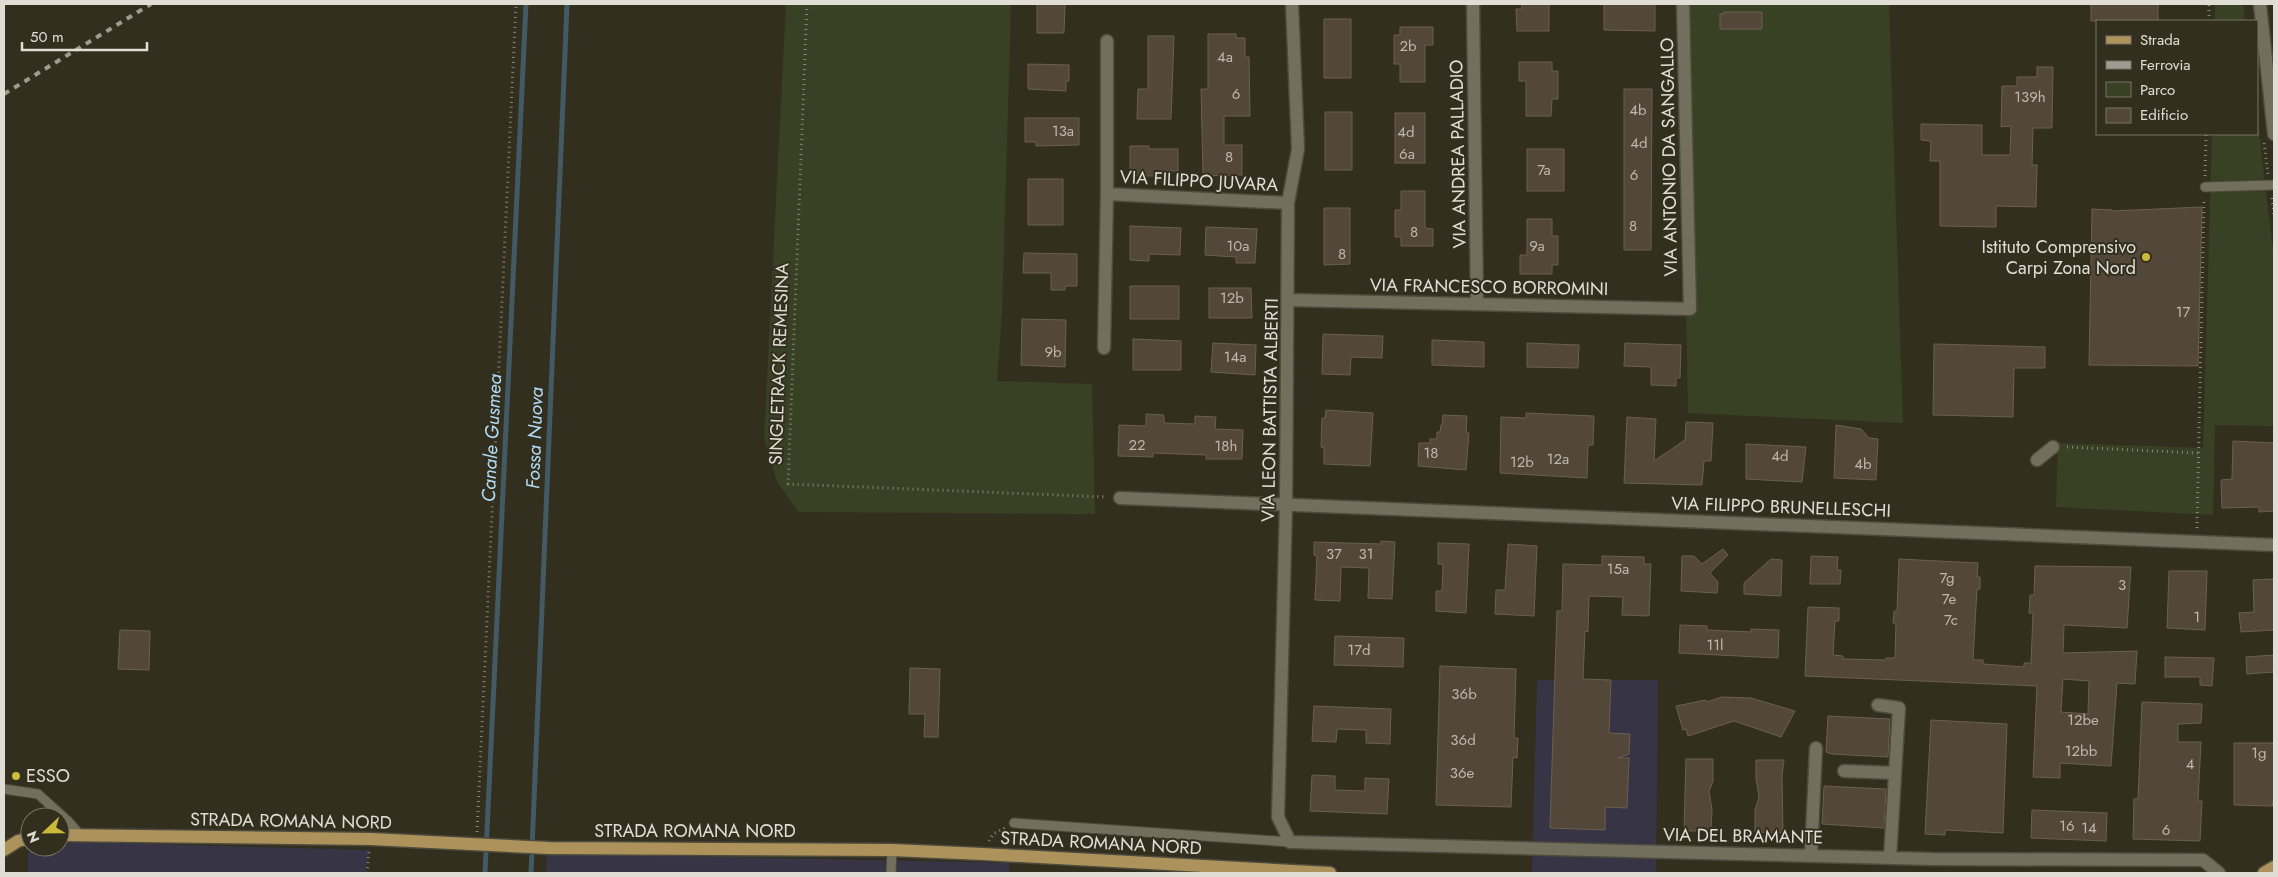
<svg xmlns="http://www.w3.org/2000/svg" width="2278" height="877" font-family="Jost,sans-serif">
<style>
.industrial{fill:#373445}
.green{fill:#394124}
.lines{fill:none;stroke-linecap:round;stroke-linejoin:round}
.stream{stroke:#435a64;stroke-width:5}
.building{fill:#534739;stroke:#6c5f50;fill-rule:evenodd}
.lane-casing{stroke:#4d4b3d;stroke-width:11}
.street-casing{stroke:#4d4b3d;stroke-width:15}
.secondary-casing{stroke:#4d4b3d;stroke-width:15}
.primary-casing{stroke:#4d4b3d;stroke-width:15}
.path{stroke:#878578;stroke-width:3;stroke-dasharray:1 4;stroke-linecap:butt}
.lane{stroke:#736f5d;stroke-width:9}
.street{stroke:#736f5d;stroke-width:12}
.secondary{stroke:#736f5d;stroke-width:12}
.primary{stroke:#ae925b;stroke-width:12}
.rail{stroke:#9e9c90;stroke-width:4;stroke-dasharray:6 6;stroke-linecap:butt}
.poi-dot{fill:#cbb939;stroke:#322f1f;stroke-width:2}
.labels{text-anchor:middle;stroke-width:4;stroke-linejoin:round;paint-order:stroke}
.number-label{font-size:15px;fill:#bdb8ad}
.street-label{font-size:18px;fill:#e0ded4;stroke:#322f1f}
.poi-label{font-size:18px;fill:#e0ded4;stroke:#322f1f;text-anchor:end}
.water-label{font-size:19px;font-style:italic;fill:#b1dbf6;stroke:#322f1f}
</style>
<rect width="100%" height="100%" fill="#322f1f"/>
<path class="industrial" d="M1537 680H1658L1656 873H1532Z
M77 842 369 850 366 873H28V853L40 848 60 847V845Z
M547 853 1009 863V873H546Z"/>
<path class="green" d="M786 4H1011L1002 313 997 381 1092 384 1095 514 799 512 777 482 764 438Z
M1681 4H1889L1903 423 1688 413Z
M2215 4H2243L2245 21H2215Z
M2257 115 2274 259V426L2215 425 2213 515 2056 507 2058 443 2203 448 2212 134H2257Z"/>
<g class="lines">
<path class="stream" d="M485 873 526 4
M531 873 567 4"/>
</g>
<path class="building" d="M1037 4H1065L1064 33H1037Z
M1522 4H1549V31H1517L1516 9H1522Z
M1604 4H1655V31L1604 30Z
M2091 4H2158V21H2091Z
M1724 12H1762V29H1720V14H1724Z
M1324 19H1351V78H1324Z
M1400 27H1433V45H1425V82H1400V64H1394V35H1400Z
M1208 34H1236V38H1245V57H1249L1250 116H1224V145H1242V175L1203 176 1201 89H1208Z
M1148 36H1174L1171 119H1137L1138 89H1148Z
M1519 62H1552V71H1558V99H1552L1551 116H1526V81H1519Z
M1028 64 1069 65V81H1066V91L1028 89Z
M2037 67H2053L2052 128H2033L2032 165H2037L2036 207 1996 206V227L1940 226V161H1930L1931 141 1921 140V124L1982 125V155H2010L2011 126 2001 127 2002 86H2017V77H2037Z
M1624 89H1652L1651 250H1624Z
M1325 112H1352V170H1325Z
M1395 113H1425V163H1395Z
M1025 118H1079V145L1036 146V142H1025Z
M1130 146H1149V149H1178V171H1158V176H1130Z
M1527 149H1564V191H1527Z
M1028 179H1063V225H1028Z
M1401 191H1425V228L1433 229V246H1401V237H1395V210H1401Z
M2202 207 2198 366 2089 365 2092 209 2112 210V211Z
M1324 208H1350V264L1324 265Z
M1527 219H1552V236H1558V265H1552V274H1520V255H1527Z
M1130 226 1181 228 1180 255 1149 254V261L1130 260Z
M1206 227 1257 229 1255 263H1236V257L1205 255Z
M1024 253 1077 254V286H1065V290H1051V273H1023Z
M1130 286H1179V319H1130Z
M1209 288H1251L1252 318H1209Z
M1022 319 1066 320 1065 367 1021 365Z
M1323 334 1383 336 1382 358 1351 357 1350 375 1322 374Z
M1133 339 1181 341V370H1133Z
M1432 340 1484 342V367L1432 365Z
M1213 343 1256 345 1255 375 1211 372Z
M1527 343 1579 345 1578 368 1527 367Z
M1625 343 1681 345 1680 378H1676V386L1651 385V367L1624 366Z
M1934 344 2045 347V368H2014L2013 417 1933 415Z
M1326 410 1373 413 1370 466 1324 464V448L1321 447 1322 418H1325Z
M1526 413 1594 416 1593 445H1588L1587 478 1500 473 1501 417 1526 418Z
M1146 414 1164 415V423L1195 424V416L1216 417 1215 429 1243 430 1242 459H1206V455L1153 453V457L1118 456 1119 425 1146 426Z
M1443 415 1467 416 1466 433H1469L1466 470 1418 466 1419 443H1430V439H1437V432H1440L1441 425H1442Z
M1627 417 1656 419 1654 461 1685 440 1686 422 1713 423 1711 461H1704L1702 485 1624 483Z
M1836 425 1861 429 1869 438 1878 439 1876 480 1834 478Z
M2233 441 2274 443V511L2259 512V507L2222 508 2221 480 2232 479Z
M1746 444 1806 447 1802 482 1746 479Z
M1381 541 1395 542 1392 599 1368 598 1369 568 1341 567 1340 601 1315 600 1317 556 1314 555V542L1381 544Z
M1438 543 1469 544 1466 613 1436 611V591H1442L1443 564H1438Z
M1508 544 1537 546 1534 616 1495 614 1496 590H1505Z
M1723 549 1728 555 1710 573 1718 582 1717 593 1681 591 1682 556H1694L1702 564Z
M1602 556 1644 557V564H1651L1649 616 1622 615 1623 597 1589 596 1588 632 1585 631 1583 679 1611 680 1609 733 1630 734 1629 754 1618 758H1629L1627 808 1605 807V830L1550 828 1557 611H1562L1563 564 1602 565Z
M1811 556 1838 557 1837 570H1841L1840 584H1810Z
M1771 559 1782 560 1781 596 1744 594V583Z
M1899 559 1978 563 1977 577H1980V589H1977L1973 660H1983V664L2024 667V663H2031L2033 613H2029L2030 595H2034L2035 566 2131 567 2127 628 2064 625 2063 653 2137 651 2135 684 2117 683 2111 766 2060 763V778L2033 777 2037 686 1805 676 1808 607 1839 608V621H1835L1833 655 1843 656V659L1886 660V658H1895L1896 623H1893L1894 611H1897ZM2063 679 2089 681 2088 714 2061 712Z
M2169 571H2207L2205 630 2167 628Z
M2274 579V630L2241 632 2239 613 2254 612 2253 580Z
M1680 625 1707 626V630L1751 632V629L1779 630 1778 658 1679 653Z
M120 630 150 631 149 670 118 669Z
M1335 636 1404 638 1403 667 1334 665Z
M2274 655V672L2247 674 2246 657Z
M2165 657 2214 658 2212 686 2200 685V677H2165Z
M1440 666 1516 669 1514 738H1518L1517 758 1513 757 1511 807 1436 805Z
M910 668 940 669 938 737H924L925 714H909Z
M1722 697 1751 698 1795 711 1781 737 1734 721 1688 736 1686 729 1683 730 1676 706 1706 700 1707 702Z
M2142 702 2202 704 2201 723 2178 724V742H2201L2198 801H2202L2200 841 2133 839 2134 799H2138Z
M1314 706 1391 709 1390 744 1366 743V730L1337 729 1336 742 1312 741Z
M1828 716 1890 719 1888 757 1832 754 1826 752Z
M1931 720 2007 724 2003 833 1945 830V835L1925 834Z
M2234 743H2274V802H2272L2273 806 2234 805Z
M1686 759H1713V781L1709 791 1712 810 1711 831H1684Z
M1756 760H1784L1782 776 1783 833 1755 832V810L1759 797 1756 779Z
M1312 775 1335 776V790L1365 791V778L1389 779 1387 814 1310 811Z
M1824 786 1886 789 1884 828 1822 824Z
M2032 810 2107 813 2106 841 2031 838Z"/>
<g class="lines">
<g class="lane-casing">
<path id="lane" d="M2205 187 2274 185
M4 789 38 794 68 821 80 835
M1014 823 1290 842
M891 873 892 850"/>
</g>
<g class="street-casing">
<path id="street" d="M1292 4 1298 149 1288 203 1286 505 1278 817 1290 842 1932 859 2203 860 2219 873
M1473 4 1477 304
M1107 194 1288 203
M1289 300 1690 309 1683 4
M1104 348 1107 194V41
M2037 460 2053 447
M1120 498 2274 545
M1878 705 1899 708 1890 858
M1844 771 1895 773
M1811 855 1816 748"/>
</g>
<g class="secondary-casing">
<path id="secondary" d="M2260 4 2274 134"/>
</g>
<g class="primary-casing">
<path id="primary" d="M60 835 371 839 549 848 892 850 983 854 1330 873
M4 850 18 841 30 838
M2264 873 2274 867"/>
</g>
<path class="path" d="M807 4 788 484 1107 497
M2209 21V4
M2264 143 2268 174
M2205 176 2206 134
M2272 198 2274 214
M2067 447 2198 453
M2197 528 2204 199
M477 832 516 4
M989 841 993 834 1005 828
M367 873 369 852"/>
<use href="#lane" class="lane"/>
<use href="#street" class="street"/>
<use href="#secondary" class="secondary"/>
<use href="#primary" class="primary"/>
<path class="rail" d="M4 94 151 4"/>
</g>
<g class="poi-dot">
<circle cx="2146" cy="257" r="5"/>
<circle cx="16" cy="776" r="5"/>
</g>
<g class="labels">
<g class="number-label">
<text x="1408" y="51">2b</text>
<text x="1225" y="62">4a</text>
<text x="1236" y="99">6</text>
<text x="2030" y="102">139h</text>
<text x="1638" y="115">4b</text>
<text x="1063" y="136">13a</text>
<text x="1406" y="137">4d</text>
<text x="1639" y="148">4d</text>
<text x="1407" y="159">6a</text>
<text x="1229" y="162">8</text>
<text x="1544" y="175">7a</text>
<text x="1634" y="180">6</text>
<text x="1633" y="231">8</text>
<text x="1414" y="237">8</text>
<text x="1238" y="251">10a</text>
<text x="1537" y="251">9a</text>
<text x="1342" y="259">8</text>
<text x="1232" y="303">12b</text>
<text x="2183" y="317">17</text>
<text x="1053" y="357">9b</text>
<text x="1235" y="362">14a</text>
<text x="1137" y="450">22</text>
<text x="1226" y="451">18h</text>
<text x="1431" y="458">18</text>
<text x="1780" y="461">4d</text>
<text x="1558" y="464">12a</text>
<text x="1522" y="467">12b</text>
<text x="1863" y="469">4b</text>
<text x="1334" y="559">37</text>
<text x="1366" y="559">31</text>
<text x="1618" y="574">15a</text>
<text x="1947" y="583">7g</text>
<text x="2122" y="590">3</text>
<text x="1949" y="604">7e</text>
<text x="2197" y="622">1</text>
<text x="1951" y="625">7c</text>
<text x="1715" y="650">11l</text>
<text x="1359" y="655">17d</text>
<text x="1464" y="699">36b</text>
<text x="2083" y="725">12be</text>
<text x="1463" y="745">36d</text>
<text x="2081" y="756">12bb</text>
<text x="2259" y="758">1g</text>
<text x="2190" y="769">4</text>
<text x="1462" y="778">36e</text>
<text x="2067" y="831">16</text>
<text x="2089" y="833">14</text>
<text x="2166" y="835">6</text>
</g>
<g class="street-label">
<text transform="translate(1458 154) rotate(-91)" y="6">VIA ANDREA PALLADIO</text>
<text transform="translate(1669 157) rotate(-91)" y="6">VIA ANTONIO DA SANGALLO</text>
<text transform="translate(1199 181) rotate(3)" y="6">VIA FILIPPO JUVARA</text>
<text transform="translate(1489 287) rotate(1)" y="6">VIA FRANCESCO BORROMINI</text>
<text transform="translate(779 364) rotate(-88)" y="6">SINGLETRACK REMESINA</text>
<text transform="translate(1270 410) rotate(-89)" y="6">VIA LEON BATTISTA ALBERTI</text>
<text transform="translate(1781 507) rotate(2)" y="6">VIA FILIPPO BRUNELLESCHI</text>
<text transform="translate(291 821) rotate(1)" y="6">STRADA ROMANA NORD</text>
<text x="695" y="837">STRADA ROMANA NORD</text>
<text transform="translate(1743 836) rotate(1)" y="6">VIA DEL BRAMANTE</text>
<text transform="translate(1101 843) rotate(3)" y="6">STRADA ROMANA NORD</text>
</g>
<g class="poi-label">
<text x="2136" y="253">Istituto Comprensivo<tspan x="2136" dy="21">Carpi Zona Nord</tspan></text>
<text x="26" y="782" text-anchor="start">ESSO</text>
</g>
<g class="water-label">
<text transform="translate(491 438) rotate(-87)" y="7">Canale Gusmea</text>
<text transform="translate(534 438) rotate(-88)" y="7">Fossa Nuova</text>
</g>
</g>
<rect width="2278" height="877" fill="none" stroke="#e0ded4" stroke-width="10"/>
<rect x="2096" y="20" width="162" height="115" fill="#322f1f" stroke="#787567"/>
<rect x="2106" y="36" width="25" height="8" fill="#ae925b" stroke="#787567"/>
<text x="2140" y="45" font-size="15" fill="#e0ded4">Strada</text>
<rect x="2106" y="61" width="25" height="8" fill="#9e9c90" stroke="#787567"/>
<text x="2140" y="70" font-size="15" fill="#e0ded4">Ferrovia</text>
<rect x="2106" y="82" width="25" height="15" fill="#394124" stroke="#787567"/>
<text x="2140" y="95" font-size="15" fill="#e0ded4">Parco</text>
<rect x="2106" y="108" width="25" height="15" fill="#534739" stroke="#787567"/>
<text x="2140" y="120" font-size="15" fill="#e0ded4">Edificio</text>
<g transform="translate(45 832) rotate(248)"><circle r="24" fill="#322f1f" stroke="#787567"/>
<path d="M0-4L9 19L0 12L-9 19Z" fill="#cbb939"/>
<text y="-8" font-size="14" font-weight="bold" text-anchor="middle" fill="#e0ded4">N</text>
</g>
<path d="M22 42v8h125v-8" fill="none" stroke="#e0ded4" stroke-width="2.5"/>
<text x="30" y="42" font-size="15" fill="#e0ded4" stroke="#322f1f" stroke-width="4" paint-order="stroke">50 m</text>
</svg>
